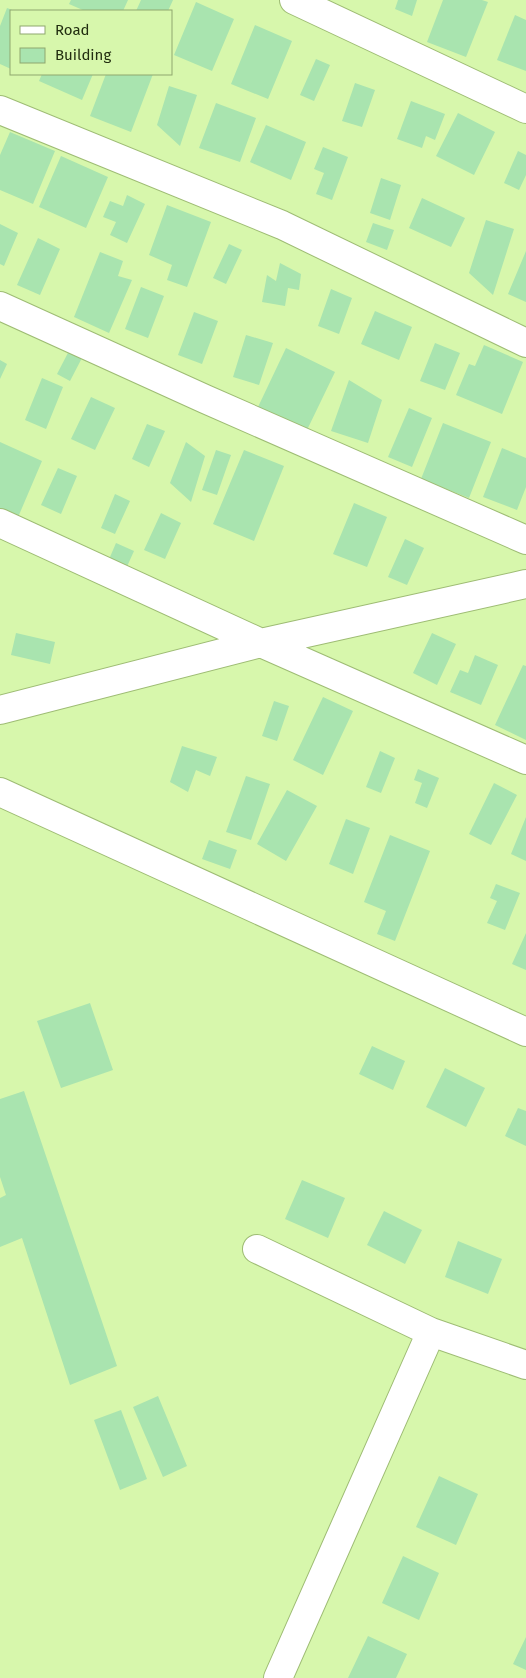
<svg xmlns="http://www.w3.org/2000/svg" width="526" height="1678" font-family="'Fira Sans',sans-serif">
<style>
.building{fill:#a9e4af}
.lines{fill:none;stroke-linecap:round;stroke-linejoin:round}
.minor-casing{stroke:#9ebc74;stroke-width:30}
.minor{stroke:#fff;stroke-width:28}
</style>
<rect width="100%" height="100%" fill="#d7f7ac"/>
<path class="building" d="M71 0H128L123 11H85L69 4Z
M141 0H173L168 11H136Z
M398 0H417L412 16 395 9Z
M443 0H482L488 2 466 57 427 42Z
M196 2 234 19 212 71 174 55Z
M7 8 15 11H11V69L0 64V26Z
M515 15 526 20V71L497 60Z
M255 25 292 41 268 99 231 84Z
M316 59 330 65 314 101 300 95Z
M42 74H93L82 100 39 81Z
M106 74H153L131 132 90 116Z
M355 83 375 90 362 127 342 121Z
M169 86 197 95 180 146 157 125Z
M411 101 445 114 435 140 426 136 422 148 397 139Z
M216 103 256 118 240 162 199 148Z
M458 113 495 132 474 175 436 156Z
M266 125 306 142 291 180 250 162Z
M10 132 55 151 33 204 0 190V155Z
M323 147 348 157 332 200 316 194 324 173 314 169Z
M518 151 526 155V175L519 190 504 183Z
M61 156 108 177 86 228 39 207Z
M381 178 401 185 390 220 370 213Z
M127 195 145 204 127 243 110 235 116 222 103 217 110 201 123 206Z
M422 198 465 218 451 247 409 228Z
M167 205 211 222 187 287 167 280 172 265 149 255Z
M486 220 514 229 493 295 469 273Z
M373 223 394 230 387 250 366 242Z
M0 224 18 233 4 266 0 264Z
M38 238 60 249 40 295 17 285Z
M229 244 242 250 226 284 213 278Z
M526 251V302L508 294Z
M100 252 123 261 118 276 132 280 109 333 74 317Z
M280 263 301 274 299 290 288 288 285 306 262 302 267 275 276 281Z
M141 287 164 296 148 338 125 329Z
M331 289 352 298 339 334 318 326Z
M375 311 412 327 399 360 361 344Z
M194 312 218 321 202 364 178 355Z
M246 335 273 343 259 385 233 377Z
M435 343 460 353 445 390 420 381Z
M484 345 523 362 502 414 456 395 469 364 475 366Z
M286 348 335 372 307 430 258 407Z
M70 349 83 356 70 381 57 374Z
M0 360 7 364 0 379Z
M42 378 63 387 46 429 25 420Z
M349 380 382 400 368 443 331 431Z
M91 397 115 408 95 450 71 439Z
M409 408 432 418 412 467 388 457Z
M443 423 491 442 469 498 421 479Z
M147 424 165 431 149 467 132 459Z
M0 442 42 461 16 522 0 515Z
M186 442 205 456 191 502 170 483Z
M502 448 526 458V487L517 510 483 497Z
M216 450 231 455 217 495 202 490Z
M244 450 284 466 254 541 213 524Z
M58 468 77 476 61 514 41 505Z
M115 494 130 501 115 534 101 528Z
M354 503 387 517 367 567 333 554Z
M161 513 181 523 165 559 144 550Z
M405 539 424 548 407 585 388 577Z
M116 543 134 551 125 571 107 564Z
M16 633 55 642 50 664 11 655Z
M432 633 456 644 437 685 413 673Z
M475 655 498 665 481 705 450 692 460 670 468 673Z
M523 665 526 666V740L495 725Z
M323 697 353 711 323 775 293 760Z
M274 701 289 706 277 741 262 736Z
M182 746 217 757 210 776 196 770 188 792 170 782Z
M380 751 395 758 381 793 366 787Z
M418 769 439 778 427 808 415 803 422 783 414 780Z
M246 776 270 784 251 840 226 832Z
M494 783 517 795 491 845 469 834Z
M287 790 317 806 286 861 257 844Z
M526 817V861L511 854Z
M346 819 370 828 353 874 329 864Z
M390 835 430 851 395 941 377 934 386 911 364 902Z
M209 840 237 850 230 869 202 859Z
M496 884 520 893 505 930 487 923 497 901 490 898Z
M526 933V970L512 964Z
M90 1003 113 1070 61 1088 37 1021Z
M372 1046 405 1061 393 1090 359 1074Z
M445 1068 485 1088 466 1127 426 1107Z
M24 1091 117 1366 70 1385 22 1238 0 1247V1198L6 1195 0 1177V1099Z
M518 1108 526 1111V1146L505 1136Z
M302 1180 345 1198 328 1238 285 1219Z
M384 1211 422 1230 405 1264 367 1245Z
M458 1241 502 1259 488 1294 445 1277Z
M158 1396 187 1466 163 1477 133 1407Z
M121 1410 147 1479 120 1490 94 1420Z
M439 1476 478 1494 456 1545 416 1527Z
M403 1556 439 1573 419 1620 382 1603Z
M368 1636 407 1654 396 1678H348Z
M526 1637V1670L513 1664Z"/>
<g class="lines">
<g class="minor-casing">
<path id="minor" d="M294 0 526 109
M0 110 282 225 526 343
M0 306 205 399 526 540
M0 523 261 643 526 760
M0 710 261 643 526 584
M0 792 526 1032
M257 1249 431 1332 526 1365
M278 1678 431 1332"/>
</g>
<use href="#minor" class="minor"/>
</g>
<rect x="10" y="10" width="162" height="65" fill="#d7f7ac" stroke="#8fa76e"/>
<rect x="20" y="26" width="25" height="8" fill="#ffffff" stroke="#8fa76e"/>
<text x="55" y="35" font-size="15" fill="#222e10">Road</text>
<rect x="20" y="48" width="25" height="15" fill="#a9e4af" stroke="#8fa76e"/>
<text x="55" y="60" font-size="15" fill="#222e10">Building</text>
</svg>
